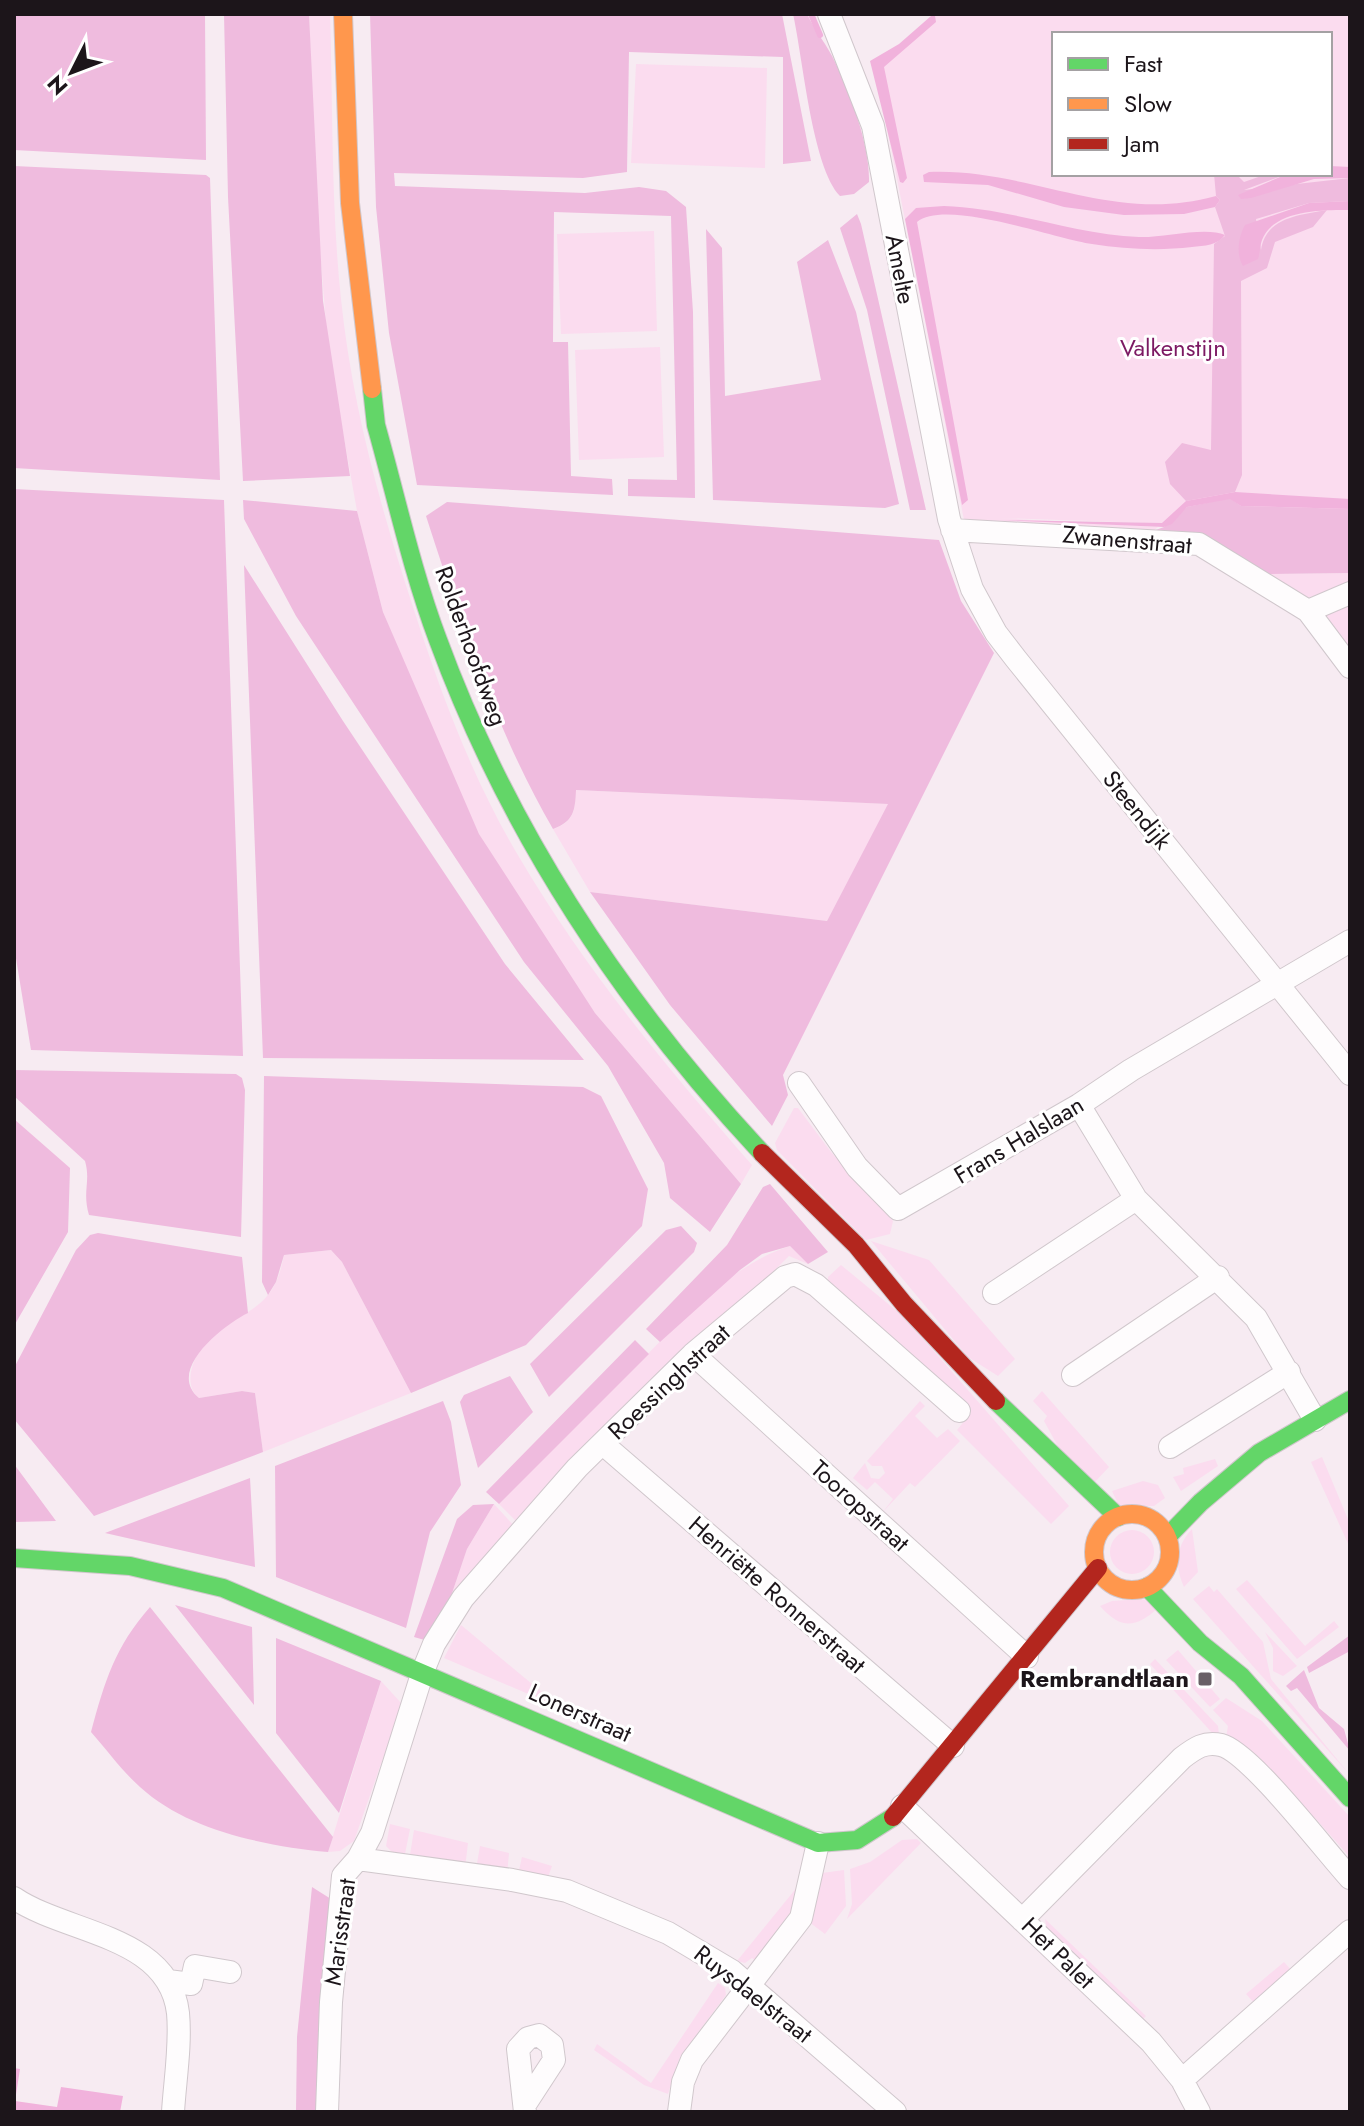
<svg xmlns="http://www.w3.org/2000/svg" width="1364" height="2126" font-family="Jost,sans-serif">
<style>
.green{fill:#fbdcef;fill-rule:evenodd}
.forest{fill:#efbbde}
.water{fill:#f1b2dc}
.lines{fill:none;stroke-linecap:round;stroke-linejoin:round}
.stream{stroke:#f1b2dc;stroke-width:6}
.street-casing{stroke:#d0c7cc;stroke-width:24}
.fast-casing{stroke:#d0c7cc;stroke-width:20}
.slow-casing{stroke:#d0c7cc;stroke-width:20}
.jam-casing{stroke:#d0c7cc;stroke-width:20}
.street{stroke:#fefcfd;stroke-width:22}
.fast{stroke:#63d668;stroke-width:18}
.slow{stroke:#ff974d;stroke-width:18}
.jam{stroke:#b3261e;stroke-width:18}
.poi-dot{fill:#696066;stroke:#fff;stroke-width:3}
.labels{text-anchor:middle;stroke-width:6;stroke-linejoin:round;paint-order:stroke}
.street-label{font-size:24px;fill:#1c151a;stroke:#fff}
.park-label{font-size:24px;fill:#7c1963;stroke:#fff}
.poi-label{font-size:24px;font-weight:bold;fill:#1c151a;stroke:#fff;text-anchor:end}
</style>
<rect width="100%" height="100%" fill="#f7ebf2"/>
<path class="green" d="M309 14H330C333 108 331 206 341 299 352 405 380 506 413 607 441 694 472 778 519 857 585 969 667 1068 752 1165L741 1184 595 1013 509 884 479 834 444 760 383 612 357 511 328 348 316 200Z
M932 14H1350V530L999 518 1158 527 1153 531 964 520 876 72 934 16ZM1054 34H1330V174H1054Z
M636 64 767 68 765 168 631 163Z
M654 231 657 331 561 334 557 234Z
M660 347 664 457 579 460 575 350Z
M1350 573V584L1304 599 1267 574Z
M1350 600V655L1324 620 1328 610Z
M575 790 889 804 827 921 590 892 553 829C573 822 576 811 575 790Z
M794 1108H798L831 1152 893 1221 890 1234 866 1240 777 1150 775 1143Z
M871 1241 929 1260 1015 1359 998 1376 968 1357Z
M790 1246 808 1264 789 1256 518 1523 499 1504C541 1460 585 1417 628 1374 675 1328 726 1266 790 1246Z
M331 1250 342 1262 411 1393 263 1452 255 1393 242 1391 199 1398C179 1382 198 1346 215 1332 232 1319 253 1313 267 1296 277 1285 281 1270 284 1255Z
M841 1265 898 1312 933 1350 1069 1506 1051 1524 957 1430 971 1413 828 1286V1277Z
M1042 1391 1109 1467 1092 1485 1061 1452 1044 1421 1047 1416 1033 1401Z
M920 1401 925 1406 915 1416 937 1438 948 1429 960 1441 915 1487 910 1483 882 1513 893 1499 875 1482 867 1490 853 1478 865 1463 871 1478 879 1479 885 1473 882 1466H872L867 1461Z
M1322 1457 1350 1524V1548L1311 1462Z
M1215 1459 1218 1466 1181 1491 1173 1477 1184 1474 1183 1468Z
M1143 1481 1158 1485 1165 1498 1154 1506H1119L1112 1491Z
M494 1504 515 1527 448 1605 467 1549Z
M1192 1529 1198 1572 1184 1587C1174 1565 1176 1546 1192 1529Z
M1110 1552a22 22 0 1 1 44 0a22 22 0 1 1-44 0Z
M1247 1580 1305 1646 1334 1621 1339 1627 1297 1659 1236 1589Z
M1209 1586 1214 1592 1217 1589 1263 1642 1271 1679 1350 1775 1193 1599Z
M1143 1599 1158 1608C1136 1628 1121 1630 1100 1606L1112 1601Z
M461 1625 561 1708 444 1658Z
M1265 1632 1297 1666 1283 1676 1273 1671V1648Z
M1178 1650 1220 1699 1210 1707 1166 1660Z
M1155 1659 1218 1726 1219 1735H1214L1150 1664Z
M381 1681 402 1704 354 1841 340 1851 328 1852Z
M1226 1698 1262 1721 1350 1817V1867L1344 1860 1348 1855 1315 1818 1310 1821 1226 1737 1228 1726 1213 1710Z
M390 1824 410 1829 405 1854 392 1852 386 1846Z
M414 1830 468 1843 465 1868 409 1861Z
M917 1839 921 1843 847 1919 852 1904 850 1869 870 1862 902 1840Z
M480 1846 509 1853 507 1874 476 1869Z
M522 1857 552 1866 547 1880 518 1875Z
M844 1870 846 1906 825 1934 809 1922 822 1873Z
M798 1886 797 1910 757 1962 752 1958 745 1963 737 1961Z
M1045 1919 1146 2016 1141 2021 1047 1930Z
M1284 1962 1293 1972 1256 2005 1246 1994Z
M718 1983 725 1988 726 1995 680 2057 668 2094 644 2085 594 2050 597 2044 651 2083Z"/>
<path class="forest" d="M14 14H205L206 160 14 150Z
M224 14H309L323 301 350 476 243 481 228 197Z
M370 14H782L811 161 783 164V57L629 52 627 172 583 178 394 173 395 186 585 193 639 187 666 191 686 207 693 312 695 498 628 496V479L677 480 671 216 554 212 553 342H568L571 476 612 479 613 495 417 485 389 333 376 207Z
M793 14H807C815 31 828 46 835 62 851 96 870 145 869 182L854 194 840 196C812 167 803 58 793 14Z
M14 166 206 175 210 178 220 480 14 468Z
M1214 174H1236L1244 182 1267 174H1287L1244 190 1350 178V201L1309 203 1256 219 1261 250C1266 217 1300 215 1327 210L1313 227 1275 242 1267 268 1241 281 1242 475 1235 492 1186 501 1170 484 1165 462 1182 443 1211 450 1214 244 1225 236 1215 207 1220 200 1216 196Z
M857 214 861 224 926 510H910L867 310 840 228Z
M706 229 722 248 725 396 821 380 797 262 828 240 856 312 899 504 885 508 713 500Z
M14 489 224 500 243 1056 31 1050 14 946Z
M1230 498 1241 506 1350 509V573L1267 574 1153 531 1164 527 1187 507Z
M243 500 357 511 383 612 479 834 595 1013 741 1184 710 1232 670 1198 664 1163 608 1066 524 962 296 616 244 519Z
M447 502 939 540 961 601 994 653 783 1075 788 1095 772 1126 670 1005 590 892 827 921 888 804 576 790C575 811 574 821 553 829 496 730 461 624 426 516Z
M244 565 343 721 505 964 584 1060 263 1058Z
M14 1070 236 1074 242 1078 245 1090 241 1237 89 1215C82 1191 91 1182 85 1161L14 1096Z
M264 1076 583 1087 601 1096 648 1189 642 1226 526 1345 411 1393 342 1262 331 1250 284 1255 276 1282 268 1295 262 1282Z
M14 1119 70 1168 68 1232 14 1326Z
M770 1184 828 1252 808 1264 790 1246 762 1254 740 1270 660 1342 646 1329 727 1245 763 1187Z
M681 1226 697 1243 694 1252 549 1397 530 1364 666 1230Z
M98 1233 242 1257 248 1313C225 1324 165 1370 199 1398L242 1391 255 1393 263 1452 94 1516 14 1419V1368L76 1250 90 1235Z
M635 1340 649 1354 499 1504 486 1492Z
M510 1376 533 1412 478 1468 460 1402 464 1395Z
M443 1401 451 1422 461 1485 430 1532 406 1628 276 1577 275 1466Z
M14 1464 56 1521 14 1522Z
M250 1478 255 1567 105 1533Z
M494 1504 467 1549 448 1605 428 1641 414 1637 457 1519 473 1505Z
M175 1605 252 1627 254 1705Z
M150 1607 333 1837 328 1852C266 1846 188 1831 140 1787 122 1771 107 1750 91 1732 105 1680 115 1647 150 1607Z
M1350 1635V1651L1309 1673 1307 1667Z
M276 1638 381 1681 339 1813 276 1733Z
M1304 1670 1319 1708 1344 1729 1350 1751 1297 1688 1291 1691 1286 1686Z
M312 1887 331 1899 319 2112H296L297 2037Z"/>
<path class="water" d="M931 16H935L936 22 884 67 907 178 903 183 900 182 870 61 899 44Z
M1330 166 1350 167V178L1314 179 1251 198 1241 199 1238 195 1287 174H1330Z
M929 172C1030 168 1112 225 1216 196L1220 200 1215 207 1184 214 1124 215 1064 207 988 185 924 182 923 175Z
M1350 201V210C1324 210 1274 209 1262 240 1260 245 1260 253 1258 259L1243 266C1236 255 1238 237 1245 225L1309 203Z
M944 206C1010 208 1073 234 1139 237 1162 238 1206 226 1225 235 1218 245 1204 246 1192 247 1158 251 1125 249 1092 244 1055 239 946 198 917 222L968 500 962 505 905 219 916 208Z
M1235 492 1350 499V509L1241 506 1230 499 1187 507 1172 524 1164 527 999 520 1162 523 1186 501Z
M14 2068 20 2069 15 2101 57 2107 61 2087 123 2096 120 2112H14Z"/>
<g class="lines">
<path class="stream" d="M811 14 820 35"/>
<g class="street-casing">
<path id="street" d="M829 14 873 126 949 519 972 589 996 633 1016 659 1350 1074
M952 530 1199 544 1308 611 1350 667
M1308 611 1350 593
M799 1083 857 1167 898 1209 1079 1105 1131 1070 1350 941
M1079 1105 1136 1199 1256 1318 1315 1420
M994 1293 1136 1199
M693 1354 1027 1657
M1073 1375 1218 1277
M603 1444 953 1746
M1170 1447 1289 1372
M902 1806 1151 2042 1182 2080 1199 2112
M358 1859 512 1880 567 1891 668 1933 732 1971 895 2112
M14 1898C67 1934 169 1935 178 2013 181 2045 175 2080 173 2112
M1022 1920 1182 1758C1195 1748 1205 1741 1221 1745 1250 1752 1326 1852 1350 1878
M168 1981 191 1984 195 1966 230 1972
M1182 2080 1350 1931
M327 2112 331 2002 343 1876 358 1859 372 1833 423 1671 434 1644 463 1598 577 1468 693 1354 785 1277 795 1274 816 1285 959 1411
M525 2112 518 2049 528 2038 539 2035 552 2045 554 2060 526 2103
M679 2112 683 2082 692 2060 801 1918 818 1843"/>
</g>
<g class="fast-casing">
<path id="fast" d="M372 389 376 425C396 496 412 571 438 640 509 833 623 1004 762 1153
M996 1401 1118 1517
M1168 1536 1201 1502 1259 1453 1350 1400
M14 1558 130 1566 223 1588 818 1843 857 1840 893 1817
M1147 1587 1200 1643 1241 1676 1350 1798"/>
</g>
<g class="slow-casing">
<path id="slow" d="M343 14 350 203 372 389
M1094 1552a38 38 0 1 1 76 0a38 38 0 1 1-76 0Z"/>
</g>
<g class="jam-casing">
<path id="jam" d="M762 1153 856 1245 904 1304 996 1401
M893 1817 1098 1568"/>
</g>
<use href="#street" class="street"/>
<use href="#fast" class="fast"/>
<use href="#slow" class="slow"/>
<use href="#jam" class="jam"/>
</g>
<rect class="poi-dot" x="1197" y="1671" width="16" height="16" rx="4"/>
<g class="labels">
<g class="street-label">
<text transform="translate(900 269) rotate(79)" y="8">Amelte</text>
<text transform="translate(1127 540) rotate(5)" y="8">Zwanenstraat</text>
<text transform="translate(471 646) rotate(70)" y="8">Rolderhoofdweg</text>
<text transform="translate(1137 810) rotate(51)" y="8">Steendijk</text>
<text transform="translate(1019 1140) rotate(-31)" y="8">Frans Halslaan</text>
<text transform="translate(669 1382) rotate(-43)" y="8">Roessinghstraat</text>
<text transform="translate(860 1506) rotate(42)" y="8">Tooropstraat</text>
<text transform="translate(777 1595) rotate(41)" y="8">Henriëtte Ronnerstraat</text>
<text transform="translate(580 1713) rotate(24)" y="8">Lonerstraat</text>
<text transform="translate(340 1932) rotate(-82)" y="8">Marisstraat</text>
<text transform="translate(1058 1953) rotate(44)" y="8">Het Palet</text>
<text transform="translate(753 1994) rotate(38)" y="8">Ruysdaelstraat</text>
</g>
<g class="park-label">
<text x="1173" y="356">Valkenstijn</text>
</g>
<g class="poi-label">
<text x="1189" y="1687">Rembrandtlaan</text>
</g>
</g>
<rect width="1364" height="2126" fill="none" stroke="#1c151a" stroke-width="32"/>
<rect x="1052" y="32" width="280" height="144" fill="#ffffff" stroke="#a4a1a3" stroke-width="2"/>
<rect x="1068" y="58" width="40" height="12" fill="#63d668" stroke="#a4a1a3" stroke-width="2"/>
<text x="1124" y="72" font-size="24" fill="#1c151a">Fast</text>
<rect x="1068" y="98" width="40" height="12" fill="#ff974d" stroke="#a4a1a3" stroke-width="2"/>
<text x="1124" y="112" font-size="24" fill="#1c151a">Slow</text>
<rect x="1068" y="138" width="40" height="12" fill="#b3261e" stroke="#a4a1a3" stroke-width="2"/>
<text x="1124" y="152" font-size="24" fill="#1c151a">Jam</text>
<g transform="translate(72 72) rotate(228)" stroke="#ffffff" stroke-width="6" paint-order="stroke">
<path d="M0-6L14 30L0 20L-14 30Z" fill="#1c151a"/>
<text y="-12" font-size="22" font-weight="bold" text-anchor="middle" fill="#1c151a">N</text>
</g>
</svg>
